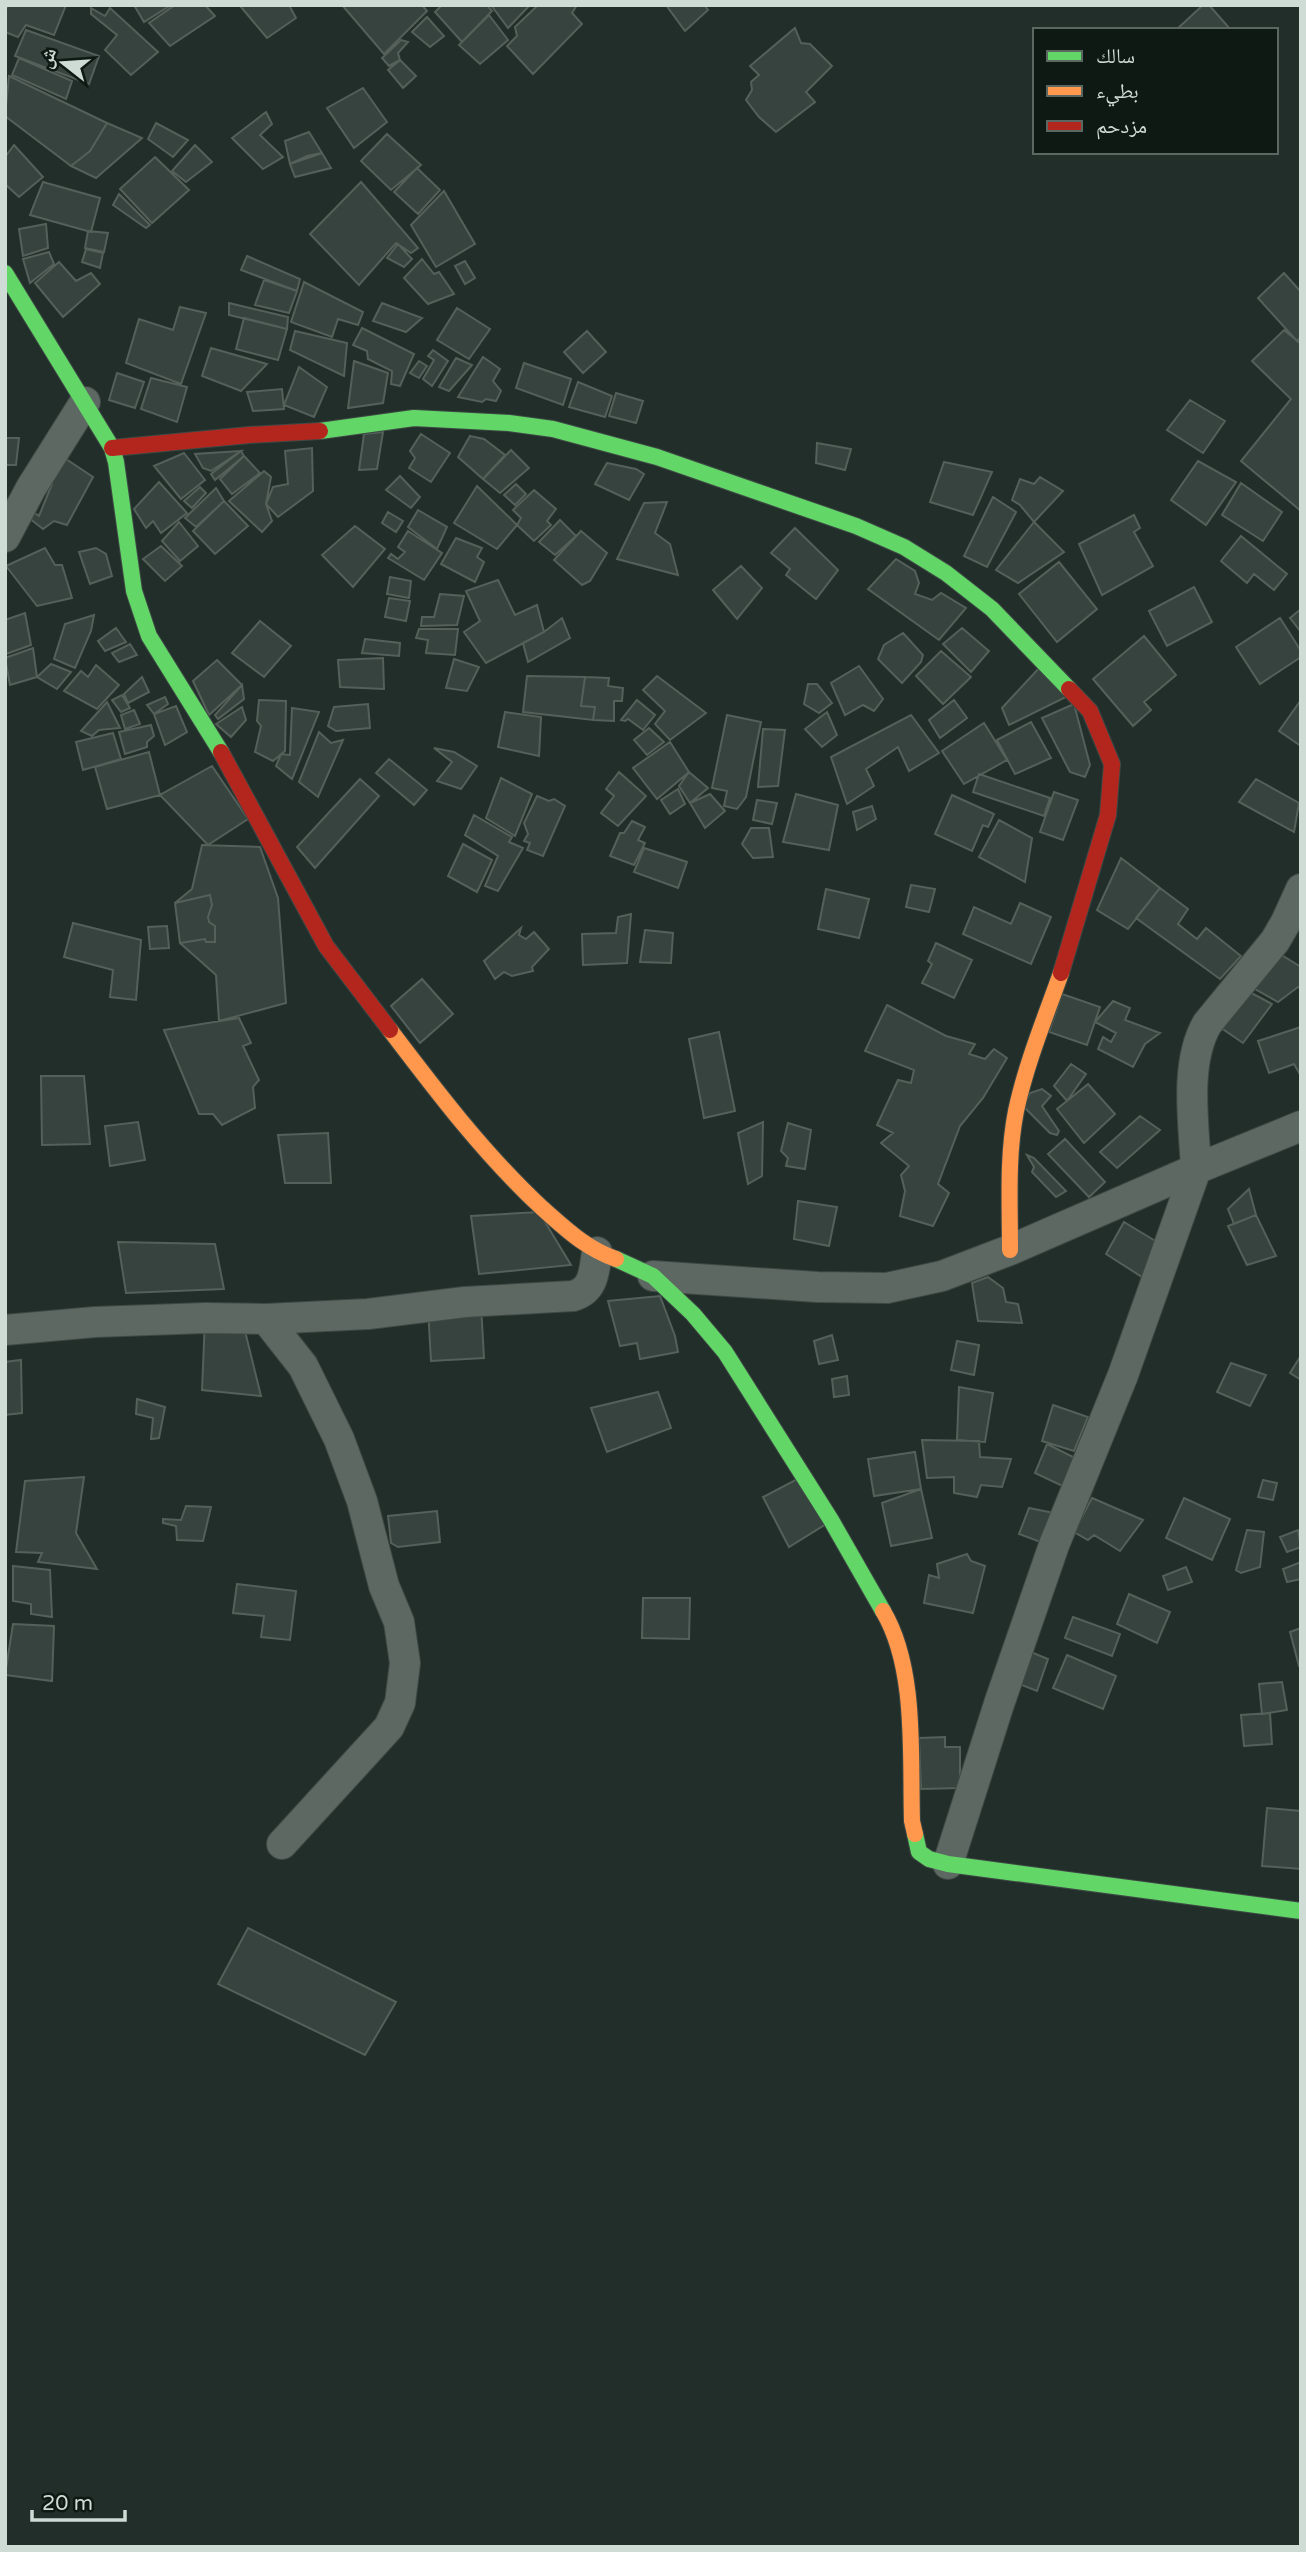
<svg xmlns="http://www.w3.org/2000/svg" width="1306" height="2552" font-family="'Varela Round','Noto Naskh Arabic',sans-serif">
<style>
.building{fill:#36433e;stroke:#55605a;stroke-width:2}
.lines{fill:none;stroke-linecap:round;stroke-linejoin:round}
.street-casing{stroke:#3e4945;stroke-width:32}
.fast-casing{stroke:#3e4945;stroke-width:18}
.slow-casing{stroke:#3e4945;stroke-width:18}
.jam-casing{stroke:#3e4945;stroke-width:18}
.street{stroke:#5e6863;stroke-width:30}
.fast{stroke:#63d668;stroke-width:16}
.slow{stroke:#ff974d;stroke-width:16}
.jam{stroke:#b3261e;stroke-width:16}
</style>
<rect width="100%" height="100%" fill="#222e29"/>
<path class="building" d="M8 5H66L54 35 26 25 18 37 5 32V11Z
M134 5H171L144 22Z
M175 5H205L215 16 170 46 149 23Z
M243 5H289L296 18 267 38 241 7Z
M342 5H422L427 11 384 54Z
M442 5H487L492 11 462 42 435 12Z
M491 5H530L508 28Z
M538 5H577L572 13 582 24 533 74 507 46 517 36 515 27Z
M666 5H704L708 10 685 31Z
M1203 5H1209L1231 30H1176Z
M91 8 105 16 110 8 158 52 131 75 105 50 117 35 91 14Z
M489 15 508 40 480 64 459 45Z
M427 17 444 36 430 47 412 32Z
M795 28 801 43 810 44 832 66 806 92 815 102 776 132 759 117 746 100 752 90 751 82 759 75 750 66Z
M26 30 99 56 89 84 15 56Z
M401 40 408 42 398 53 400 60 389 66 382 58Z
M19 58 72 81 66 99 12 75Z
M400 60 416 76 403 88 388 70Z
M9 76 107 123 90 151 71 166 5 116Z
M363 88 387 122 354 148 327 108Z
M266 112 272 124 260 135 283 157 263 169 232 138Z
M107 123 142 138 96 178 71 166 90 151Z
M156 123 188 140 173 157 148 139Z
M309 132 322 153 307 156 290 164 285 141Z
M387 134 421 165 391 190 361 161Z
M14 145 43 177 19 197 5 184V157Z
M195 145 212 162 186 182 172 171Z
M322 153 331 168 295 177 290 164Z
M155 157 189 190 152 223 120 189Z
M417 168 440 190 418 214 394 192Z
M43 182 100 198 91 232 30 215Z
M361 182 418 248 411 253 396 243 359 285 310 234Z
M444 191 475 244 436 267 411 225Z
M119 194 150 225 146 228 113 205Z
M46 224 48 248 23 256 19 229Z
M88 231 108 233 104 252 85 248Z
M398 244 412 259 404 267 387 258Z
M86 249 103 253 100 268 82 262Z
M49 252 54 264 30 283 23 259Z
M247 256 300 279 297 291 241 270Z
M422 259 434 274 439 272 454 294 428 304 404 278Z
M465 261 475 278 465 284 455 266Z
M59 262 76 281 91 273 100 284 63 317 35 283Z
M1284 273 1301 292V337L1297 341 1258 298Z
M264 280 297 291 289 313 255 305Z
M304 282 363 312 358 325 338 319 332 337 291 322Z
M229 303 288 317 287 329 229 315Z
M382 303 422 318 406 332 373 321Z
M180 307 206 313 181 384 126 363 139 319 173 330Z
M457 308 490 329 469 359 437 340Z
M244 318 287 329 278 360 236 349Z
M362 328 414 354 400 386 391 384 392 371 368 359 367 351 353 345Z
M1284 330 1301 344V511L1241 461 1291 399 1252 361Z
M295 331 347 343 344 376 290 350Z
M587 331 606 352 583 373 564 352Z
M211 348 267 364 241 391 202 376Z
M433 350 448 361 432 386 423 379 434 360 428 356Z
M483 357 500 369 493 381 501 391 496 401 486 399 482 402 458 397Z
M456 358 472 365 449 391 439 387Z
M354 361 388 373 383 403 348 408Z
M419 361 427 366 419 378 410 373Z
M524 363 571 379 563 405 516 388Z
M299 367 327 387 314 417 284 405Z
M117 373 144 382 135 408 109 400Z
M151 378 187 387 177 422 141 409Z
M578 382 612 396 605 417 569 407Z
M282 389 284 409 253 411 247 392Z
M616 393 643 401 636 423 609 416Z
M1190 400 1225 421 1203 453 1167 430Z
M383 432 377 469 359 470 364 434Z
M421 434 450 453 431 482 409 468 415 458 410 451Z
M470 436 484 439 505 455 483 479 458 457Z
M5 438H19L16 465H5Z
M817 443 851 449 845 470 816 463Z
M312 448 313 491 278 517 266 504 273 487 288 484 285 451Z
M511 450 529 468 500 493 483 479Z
M241 451 211 471 203 468 195 454Z
M241 451 244 456 215 480 211 474Z
M184 453 205 480 181 499 154 466Z
M244 456 260 473 232 494 220 479Z
M63 457 93 477 67 525 54 521 43 529 29 518 32 511 39 516 52 484 48 476Z
M1198 461 1236 482 1206 525 1171 500Z
M944 462 992 472 973 515 930 502Z
M607 463 636 469 644 474 629 500 595 484Z
M264 471 271 477 266 504 272 521 262 532 229 501Z
M400 476 420 497 411 508 386 490Z
M1040 477 1063 491 1034 522 1020 505 1012 500 1020 479 1034 484Z
M159 482 187 513 161 533 153 521 146 528 134 509Z
M1241 483 1282 512 1263 541 1222 515Z
M516 484 526 494 515 505 504 495Z
M477 486 517 525 497 549 454 523Z
M200 487 206 493 192 508 184 501Z
M216 488 224 501 196 527 185 518Z
M534 490 556 509 547 521 551 525 534 541 517 525 521 518 513 510Z
M993 497 1016 512 987 567 964 556Z
M224 501 248 526 215 554 193 531Z
M667 502 655 533 670 544 678 575 617 559 644 503Z
M418 510 447 527 437 549 408 527Z
M388 512 403 521 396 532 382 523Z
M1134 515 1140 528 1134 532 1153 566 1102 595 1079 544Z
M560 520 576 536 555 555 539 542Z
M179 522 198 546 180 561 162 541Z
M1034 522 1064 552 1018 583 996 570Z
M355 526 385 549 353 587 322 555Z
M795 528 838 570 816 599 786 575 790 569 771 553Z
M408 531 442 553 424 580 388 558 391 554 398 559 405 552 398 547Z
M581 531 607 553 590 581 582 585 554 560Z
M1241 536 1287 574 1274 590 1254 574 1247 583 1221 561Z
M456 538 482 548 477 557 484 562 475 582 441 564Z
M161 546 182 566 165 581 143 559Z
M45 548 55 565H62L72 598 37 606 6 566Z
M96 548 106 554 112 576 90 584 79 552Z
M896 559 915 571 919 583 915 594 932 600 941 593 966 608 939 640 868 589Z
M1059 562 1097 609 1057 642 1019 594Z
M741 566 762 588 737 619 713 590Z
M390 577 411 581 409 598 387 594Z
M498 580 515 615 537 605 544 632 486 663 464 632 480 621 466 591Z
M1194 587 1212 622 1167 646 1149 611Z
M440 594 464 596 457 625 421 626 422 617H434Z
M389 598 410 601 406 621 385 617Z
M1301 609V632L1290 618Z
M25 613 31 645 6 654 5 620Z
M94 615 91 631 75 668 54 659 65 624Z
M562 618 570 638 528 662 523 643 544 632Z
M1280 618 1301 651V657L1260 684 1236 647Z
M260 621 291 646 264 677 232 653Z
M116 628 126 642 105 651 98 641Z
M962 628 989 651 971 672 943 644Z
M419 629H458L455 655 426 653 428 640 416 638Z
M903 633 923 655 921 662 902 683 878 659 884 645Z
M1144 636 1176 675 1144 702 1151 710 1133 726 1093 679Z
M365 639 400 643 399 656 362 653Z
M130 644 137 655 119 662 112 653Z
M33 648 37 677 10 685 5 658Z
M941 651 971 677 943 704 916 676Z
M383 658 384 689 340 687 338 660Z
M454 659 479 667 467 691 446 688Z
M217 660 242 685 209 715 193 681Z
M51 664 71 672 57 689 37 677Z
M96 665 119 685 97 709 64 691 81 671 88 677Z
M859 666 883 699 874 711 863 705 845 715 831 683Z
M1040 667 1066 697 1009 725 1002 708Z
M527 676 585 677 581 706 595 707 593 720 523 712Z
M657 676 706 713 670 740 655 724 665 711 643 690Z
M142 677 149 692 128 703 124 694Z
M585 677 609 678 608 686 623 688 622 701H614V721L593 720 595 707 581 706Z
M808 684H817L832 703 819 713 804 704Z
M242 685 244 699 218 719 215 715Z
M122 695 130 708 121 712 112 700Z
M165 697 168 704 154 714 147 705Z
M259 700 286 701 285 751 273 761 255 752 261 726 257 721Z
M637 700 655 715 643 730 628 719 625 721 621 720Z
M954 700 967 718 940 738 929 720Z
M1301 700V746L1279 731Z
M107 702 120 728 99 730 92 736 81 731Z
M368 704 370 728 336 731 328 726 334 707Z
M1074 704 1090 765 1085 777 1070 772 1042 718Z
M176 706 187 732 165 745 154 714Z
M242 707 246 720 231 737 216 724Z
M292 708 319 712 292 779 276 766 281 754 290 755Z
M134 710 140 724 125 729 121 715Z
M505 712 541 717 539 756 498 747Z
M827 712 837 735 822 747 805 729Z
M727 715 761 722 746 797 737 809 724 806 727 791 712 788Z
M911 715 939 753 909 771 898 747 866 769 874 786 847 804 831 757Z
M1031 722 1051 758 1015 774 997 740Z
M984 723 1007 760 964 784 942 751Z
M151 725 154 736 147 742V747L125 754 119 732Z
M649 728 664 742 647 755 634 740Z
M763 729 785 730 778 786 758 787Z
M319 732 331 743 343 740 318 797 299 782Z
M113 733 121 759 83 770 76 742Z
M670 742 689 772 657 799 633 768Z
M434 748 454 752 477 766 461 789 437 781 452 762Z
M149 752 160 795 107 809 95 767Z
M389 759 427 790 414 805 376 773Z
M212 766 248 819 208 845 160 795Z
M619 772 646 796 618 826 601 813 614 796 606 789Z
M689 772 708 788 690 803 679 786Z
M979 774 1050 798 1044 816 973 792Z
M501 778 532 794 515 836 486 818Z
M360 779 379 796 315 868 297 847Z
M1256 779 1299 803 1294 832 1239 802Z
M678 789 685 804 670 814 661 800Z
M1054 792 1078 800 1063 840 1040 832Z
M710 794 725 811 705 828 690 803Z
M796 794 838 805 829 850 783 842Z
M952 795 994 814 988 827 983 825 972 851 935 834Z
M537 796 549 801 554 799 565 806 543 856 527 850 530 843 524 841 528 834 524 823Z
M757 800 777 803 772 824 753 820Z
M872 806 876 819 857 830 853 812Z
M474 815 512 837 509 842 523 848 498 891 485 886 498 856 465 835Z
M999 820 1032 838 1025 882 979 857Z
M632 821 645 827 638 840 645 843 634 865 610 856 620 833H624Z
M751 828H769L773 857 753 858 742 844Z
M463 844 492 860 477 892 448 876Z
M202 845 260 847 278 898 286 1003 219 1021 216 975 180 943 175 903 192 889Z
M644 848 687 862 678 888 634 872Z
M1121 858 1160 888 1128 929 1097 910Z
M911 885 935 889 929 912 906 907Z
M1160 888 1188 909 1178 924 1197 939 1206 928 1241 956 1220 979 1136 918Z
M826 889 869 899 859 938 818 929Z
M210 895 212 905 208 917 209 922 215 926V942H206L205 939 180 943 175 903Z
M1020 903 1051 917 1031 964 963 934 974 907 1011 924Z
M631 914 627 963 583 965 582 934 616 933 618 917Z
M73 923 141 940 136 1000 110 997 113 970 64 957Z
M167 926 169 948 150 949 148 927Z
M521 928 519 935 526 939 534 932 549 949 532 967 533 971 512 976 504 972 495 979 484 961Z
M645 930 673 933 671 963 640 962Z
M936 943 972 960 954 998 922 983 932 964 928 961Z
M1275 951 1301 967V988L1298 987 1278 1002 1246 984Z
M422 979 453 1014 420 1043 391 1006Z
M1242 988 1272 1004 1243 1043 1214 1023Z
M1062 994 1100 1007 1087 1045 1049 1032Z
M1113 1001 1130 1008 1125 1020 1160 1033 1145 1044 1133 1067 1098 1049 1103 1037 1111 1042 1116 1033 1095 1022Z
M887 1005 946 1036 975 1044 969 1054 985 1059 994 1049 1007 1058 983 1098 960 1126 938 1184 949 1193 933 1226 900 1216 905 1191 901 1175 909 1166 881 1143 893 1133 877 1125 898 1080 911 1083 914 1070 865 1051Z
M239 1018 251 1043 243 1046 259 1080 253 1087 255 1108 222 1125 213 1114H199L164 1030Z
M1301 1027V1076L1294 1064 1269 1073 1258 1041Z
M719 1032 735 1111 704 1118 689 1039Z
M1071 1064 1086 1074 1067 1101 1054 1086Z
M41 1076H84L90 1144 42 1145Z
M1088 1084 1115 1114 1084 1143 1057 1109Z
M1042 1089 1051 1096 1042 1106 1059 1131 1057 1135 1050 1133 1023 1106 1030 1093Z
M1140 1116 1160 1130 1117 1168 1100 1152Z
M138 1122 145 1160 110 1166 105 1126Z
M763 1122 762 1176 748 1184 738 1133Z
M788 1123 811 1130 805 1169 786 1166 788 1158 781 1151Z
M328 1133 331 1183H285L278 1135Z
M1065 1139 1105 1182 1089 1197 1048 1154Z
M1027 1155 1034 1158 1066 1191 1056 1197 1032 1172 1034 1167Z
M1249 1189 1256 1215 1234 1224 1228 1209Z
M798 1201 837 1207 829 1246 794 1239Z
M539 1212 571 1265 479 1274 471 1216Z
M1256 1215 1276 1256 1247 1265 1228 1226Z
M1124 1222 1162 1245 1142 1277 1106 1254Z
M118 1242 215 1244 224 1289 126 1293Z
M988 1277 1003 1288 1006 1302 1018 1304 1022 1323 978 1321 972 1283Z
M660 1296 675 1336 678 1352 640 1359 637 1343 620 1346 608 1301Z
M481 1305 484 1358 431 1361 428 1308Z
M205 1318 245 1331 261 1396 202 1390Z
M832 1335 838 1360 819 1364 814 1341Z
M957 1341 979 1345 974 1375 951 1370Z
M1300 1357 1301 1358V1380L1290 1373Z
M21 1360 22 1413 5 1415V1362Z
M1231 1363 1266 1375 1250 1406 1217 1392Z
M847 1376 849 1395 834 1397 832 1379Z
M959 1387 993 1393 985 1442 957 1440Z
M658 1392 671 1428 607 1452 591 1408Z
M137 1399 165 1407 159 1438 151 1439 153 1418 136 1414Z
M1053 1405 1088 1417 1074 1451 1042 1441Z
M922 1440 979 1441 980 1457 1011 1459 1002 1487 981 1485 977 1497 954 1493V1477L927 1478Z
M1047 1444 1085 1463 1073 1491 1035 1473Z
M915 1452 921 1489 874 1496 868 1459Z
M803 1476 831 1521 789 1547 763 1497Z
M84 1477 76 1533 97 1569 38 1562 42 1553 16 1552 25 1481Z
M1263 1480 1277 1483 1273 1500 1258 1497Z
M921 1489 932 1538 891 1546 882 1503Z
M1092 1498 1143 1520 1120 1551 1094 1535 1088 1540 1074 1532Z
M1184 1498 1230 1519 1212 1560 1166 1538Z
M186 1506 211 1507 203 1541 177 1540 176 1526 163 1523V1519L181 1520Z
M1029 1508 1054 1513 1043 1543 1019 1534Z
M437 1511 440 1542 398 1547 391 1543 388 1516Z
M1247 1530 1264 1532 1260 1567 1241 1573 1236 1570Z
M1298 1530 1301 1547 1287 1552 1280 1537Z
M967 1554 971 1561 985 1566 973 1613 924 1603 929 1575 939 1578 937 1564Z
M1301 1562V1579L1287 1582 1283 1569Z
M13 1566 50 1570 52 1617 31 1614V1604L13 1601Z
M1186 1567 1192 1582 1168 1590 1163 1576Z
M237 1584 296 1591 290 1640 261 1637 264 1616 233 1613Z
M1129 1594 1170 1612 1157 1643 1117 1624Z
M643 1598H690L689 1639 642 1638Z
M1073 1617 1120 1634 1112 1656 1065 1638Z
M13 1624 54 1626 52 1681 5 1675Z
M1301 1628V1666H1299L1290 1632Z
M1026 1650 1048 1659 1037 1691 1014 1682Z
M1067 1655 1116 1676 1103 1709 1053 1688Z
M1282 1682 1287 1710 1262 1714 1259 1684Z
M1270 1713 1272 1744 1244 1746 1241 1715Z
M945 1737V1747H960V1788L921 1789 919 1738Z
M1267 1808 1301 1811V1869L1262 1866Z
M248 1928 396 2002 365 2055 218 1984Z"/>
<g class="lines">
<g class="street-casing">
<path id="street" d="M5 537 31 488 85 402
M1301 889 1286 922 1275 941 1207 1024C1184 1064 1194 1124 1196 1169L1301 1126
M653 1276 817 1287 887 1288 942 1276 1010 1250 1196 1169 1123 1375 1054 1545 999 1704 948 1864
M266 1319 303 1366 339 1439 362 1501 384 1586 399 1622 405 1663 400 1703 389 1727 282 1844
M5 1330 95 1322 205 1318 266 1319 368 1314 465 1302 573 1296C594 1290 594 1272 597 1252"/>
</g>
<g class="fast-casing">
<path id="fast" d="M5 273 112 448 116 462 134 591 149 636 221 752
M320 431 414 418 509 423 553 429 657 457 856 526 904 547 946 573 992 609 1069 689
M616 1259 653 1276 693 1314 725 1352 831 1520 883 1611
M915 1834 919 1852 929 1859 948 1864 1301 1911"/>
</g>
<g class="slow-casing">
<path id="slow" d="M390 1030C437 1092 484 1154 542 1208 566 1229 585 1248 616 1259
M1010 1250C1010 1204 1007 1156 1016 1111 1026 1064 1045 1018 1061 973
M883 1611C917 1668 910 1756 912 1821L915 1834"/>
</g>
<g class="jam-casing">
<path id="jam" d="M112 448 249 435 320 431
M221 752 326 946 390 1030
M1061 973 1108 815 1112 764 1090 711 1069 689"/>
</g>
<use href="#street" class="street"/>
<use href="#fast" class="fast"/>
<use href="#slow" class="slow"/>
<use href="#jam" class="jam"/>
</g>
<rect width="1306" height="2552" fill="none" stroke="#cedcd5" stroke-width="14"/>
<rect x="1033" y="28" width="245" height="126" fill="#0f1914" stroke="#5b6761" stroke-width="2"/>
<rect x="1047" y="51" width="35" height="10" fill="#63d668" stroke="#5b6761" stroke-width="2"/>
<text x="1096" y="63" font-size="21" fill="#cedcd5">سالك</text>
<rect x="1047" y="86" width="35" height="10" fill="#ff974d" stroke="#5b6761" stroke-width="2"/>
<text x="1096" y="98" font-size="21" fill="#cedcd5">بطيء</text>
<rect x="1047" y="121" width="35" height="10" fill="#b3261e" stroke="#5b6761" stroke-width="2"/>
<text x="1096" y="133" font-size="21" fill="#cedcd5">مزدحم</text>
<g transform="translate(63 63) rotate(287)" stroke="#0f1914" stroke-width="5" paint-order="stroke">
<path d="M0-5L12 26L0 18L-12 26Z" fill="#cedcd5"/>
<text y="-10" font-size="19" font-weight="bold" text-anchor="middle" fill="#cedcd5">ش</text>
</g>
<path d="M32 2510v10h93v-10" fill="none" stroke="#cedcd5" stroke-width="3.5"/>
<text x="42" y="2510" font-size="21" fill="#cedcd5" stroke="#0f1914" stroke-width="5" paint-order="stroke">20 m</text>
</svg>
